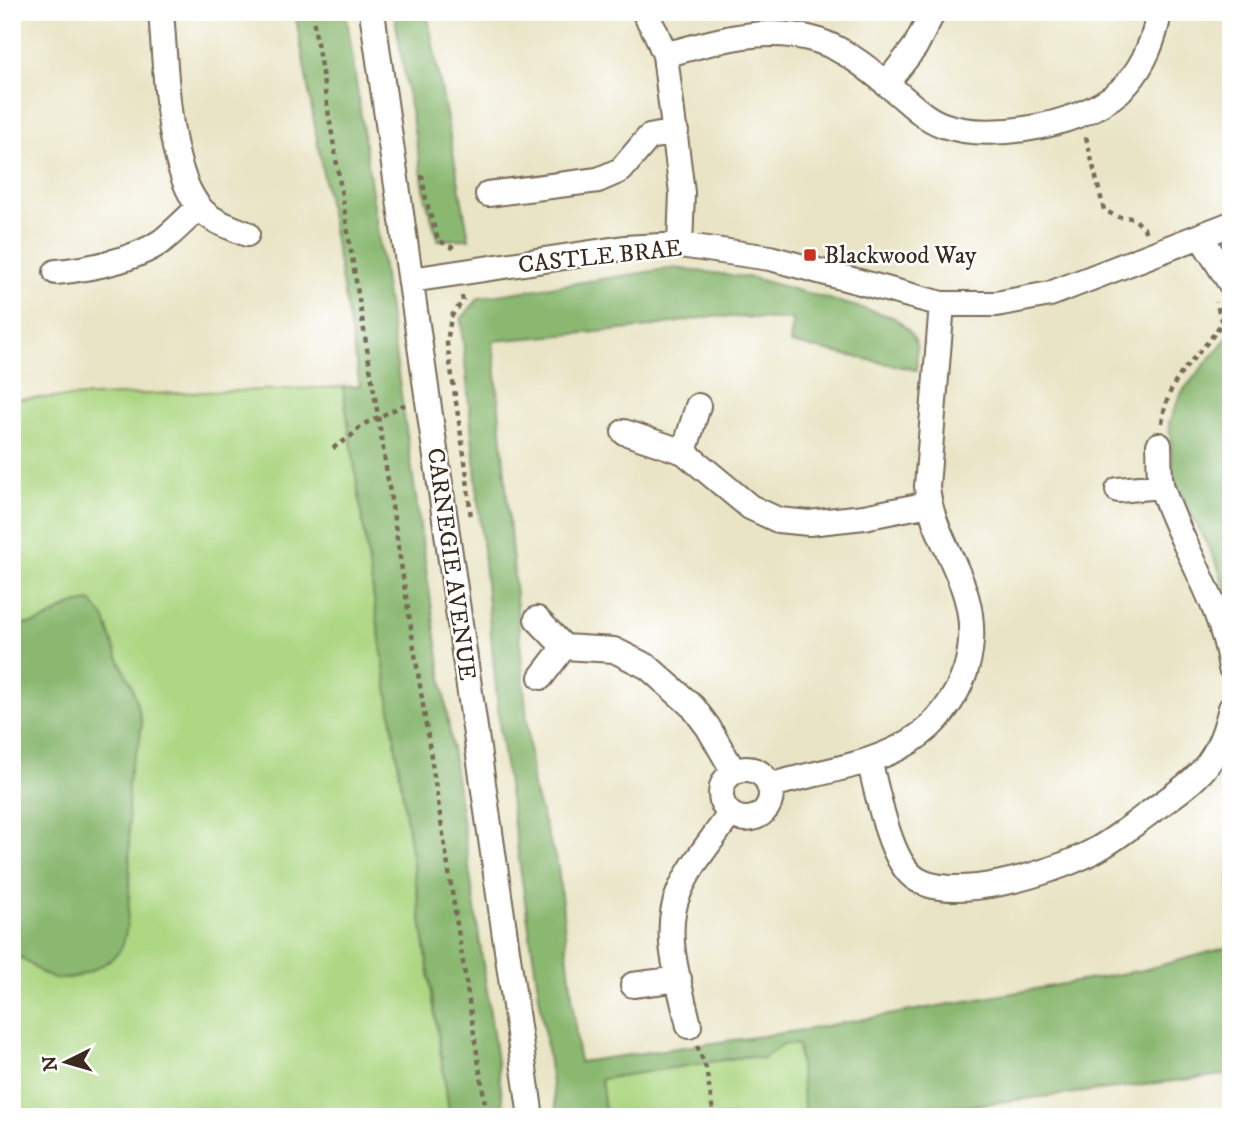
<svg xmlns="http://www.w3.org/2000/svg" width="1243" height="1129" font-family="'IM FELL DW Pica',serif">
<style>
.green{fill:#add783;stroke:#748050;stroke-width:2}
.forest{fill:#8ab871;stroke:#627148;stroke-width:2}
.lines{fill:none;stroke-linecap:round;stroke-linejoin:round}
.minor-casing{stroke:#786b58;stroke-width:28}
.path{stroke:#786b58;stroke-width:4.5;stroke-dasharray:5 5;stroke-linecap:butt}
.minor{stroke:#fff;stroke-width:24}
.poi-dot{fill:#c8321e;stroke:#fff;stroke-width:2.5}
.labels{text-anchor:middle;stroke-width:5;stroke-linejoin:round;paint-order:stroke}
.poi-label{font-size:24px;fill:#3b2a1e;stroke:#fff;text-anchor:start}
.street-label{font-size:24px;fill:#3b2a1e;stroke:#fff}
</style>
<rect width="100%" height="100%" fill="#fff"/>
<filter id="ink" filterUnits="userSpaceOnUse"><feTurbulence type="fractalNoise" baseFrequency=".0143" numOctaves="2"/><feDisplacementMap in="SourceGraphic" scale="14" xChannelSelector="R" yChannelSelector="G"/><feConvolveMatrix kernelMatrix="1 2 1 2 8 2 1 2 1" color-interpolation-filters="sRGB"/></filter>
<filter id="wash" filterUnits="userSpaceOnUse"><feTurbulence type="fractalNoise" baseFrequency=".00686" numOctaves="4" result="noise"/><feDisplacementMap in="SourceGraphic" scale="28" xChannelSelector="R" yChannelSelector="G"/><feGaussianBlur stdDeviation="1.57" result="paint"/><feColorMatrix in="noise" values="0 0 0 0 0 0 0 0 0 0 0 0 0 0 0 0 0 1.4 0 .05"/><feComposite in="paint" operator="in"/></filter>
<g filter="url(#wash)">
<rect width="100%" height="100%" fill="#e9e4c5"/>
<path class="green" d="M343 387 450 1117H12V399Z
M783 1044H798L805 1117H606L600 1079 749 1056 763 1059Z"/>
<path class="forest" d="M295 12H346L505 1117H450L343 387 360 386Z
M394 12H427L469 239 438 240 426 200Z
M673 268 753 278 893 317C917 335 919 341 916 370L790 343 793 320 714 316 642 328 493 341 533 787 558 867 579 1062 797 1031 1143 970 1229 947 1231 807V1074L877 1117H805L798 1045 783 1044 763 1059 749 1056 601 1079 606 1117H557L500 731 461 319 479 298Z
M1231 333V605L1217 564 1177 487 1173 470 1169 422 1182 392Z
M91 601 105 619 117 655 132 686 142 723 139 745 131 764 128 784C128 817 135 927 120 950 110 965 76 980 58 979 40 978 29 958 12 954V623C42 627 46 618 69 606 76 603 84 602 91 601Z"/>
</g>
<g filter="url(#ink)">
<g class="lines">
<g class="minor-casing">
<path id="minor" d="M161 12C166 65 166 168 200 208 212 222 231 227 247 234
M372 12 531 1117
M644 12 656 33 665 55 682 193 680 245
M665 55C714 41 764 25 816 40 848 50 875 74 900 95 913 106 926 119 943 125 993 143 1091 124 1127 84 1144 65 1155 38 1159 12
M886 84 915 47 933 12
M488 194 598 180 621 170 649 137 676 132
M1201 237 1231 284
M56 272C89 269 135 260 162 241 175 231 187 218 199 207
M411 280 624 248 680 245 770 258 942 304H996L1050 294 1231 224
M624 432 684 452 750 507 778 520 809 523 864 517 929 504
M1159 445C1160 458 1158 475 1162 488 1182 549 1222 603 1231 668
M684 452 698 406
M1118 490 1161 486
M537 619 564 647 614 650 648 667 693 707 708 727 734 772
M541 677 564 647
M869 760C877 790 888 852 910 874 944 908 1055 872 1092 852 1112 842 1130 827 1149 813 1164 802 1181 791 1195 778 1216 759 1225 734 1231 708
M721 794a25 25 0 1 1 50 0a25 25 0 1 1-50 0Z
M769 786C846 763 926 764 962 680 973 654 974 623 966 596 955 558 930 526 927 486L942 304
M633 985 679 979
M689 1026C680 984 661 933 679 892 691 864 713 839 730 814"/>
</g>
<path class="path" d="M312 12 378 416 487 1117
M1086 137 1104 210 1118 217 1133 218 1144 228 1146 234
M422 175 426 200 438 240 455 249
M462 296 463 301 451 317 447 343 466 468 471 519
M1162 423C1169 370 1198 362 1222 322L1216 302
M333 448 350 437 362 425 406 404
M697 1046 706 1068 714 1117"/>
<use href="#minor" class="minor"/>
</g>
</g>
<rect class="poi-dot" x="803" y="248" width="14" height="14" rx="3.5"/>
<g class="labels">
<g class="poi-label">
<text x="824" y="263">Blackwood Way</text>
</g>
<g class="street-label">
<text transform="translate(600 256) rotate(-6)" y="8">CASTLE BRAE</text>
<text transform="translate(452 564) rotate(82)" y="8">CARNEGIE AVENUE</text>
</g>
</g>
<rect width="1243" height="1129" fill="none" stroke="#fff" stroke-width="42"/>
<g transform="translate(66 1062) rotate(265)" stroke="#ffffff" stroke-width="5" paint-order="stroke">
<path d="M0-5L12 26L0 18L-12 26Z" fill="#3b2a1e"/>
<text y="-10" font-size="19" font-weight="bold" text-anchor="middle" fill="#3b2a1e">N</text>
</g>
</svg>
